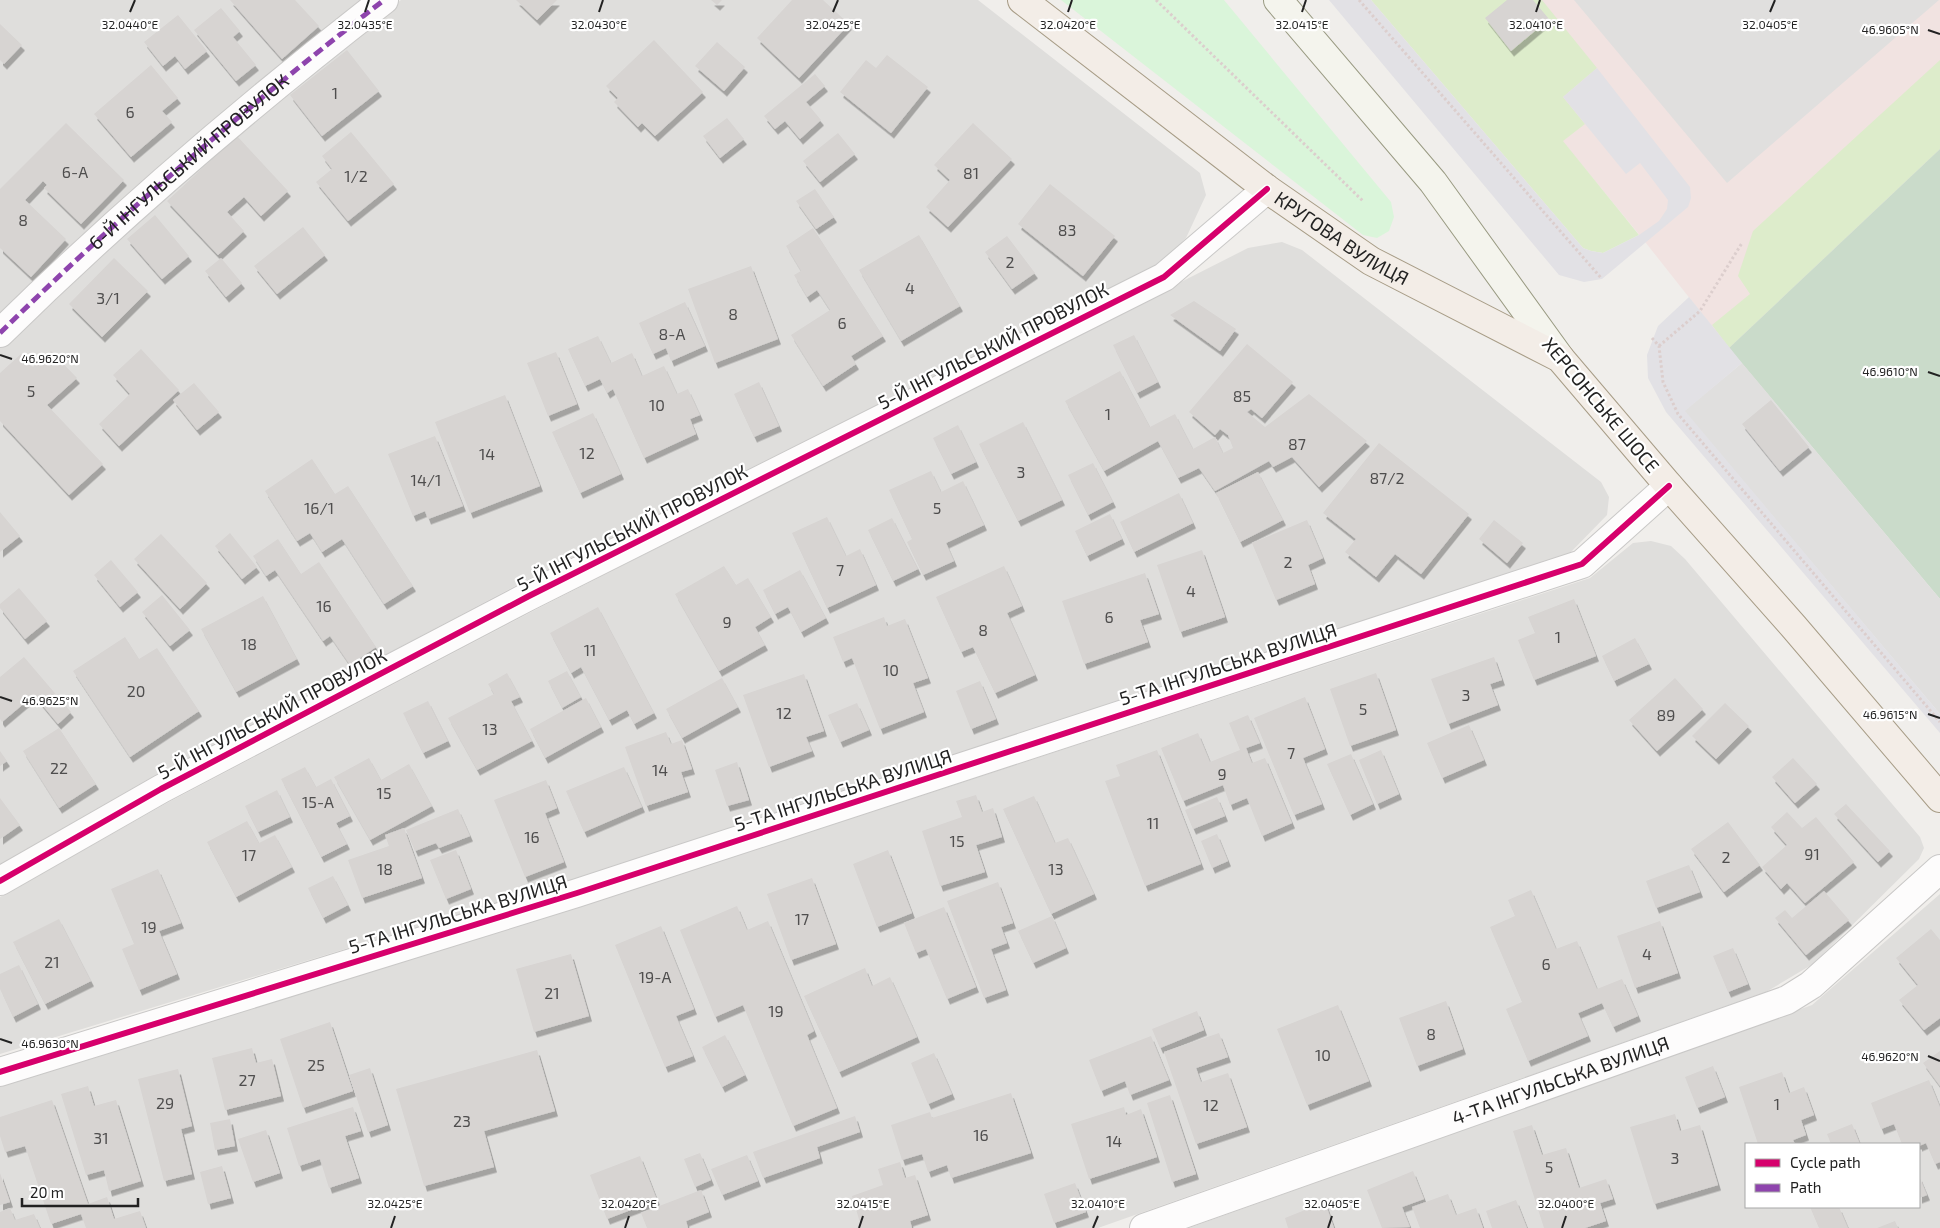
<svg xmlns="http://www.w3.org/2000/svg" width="1940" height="1228" font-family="'Exo 2',sans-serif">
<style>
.residential{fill:#dfdedc;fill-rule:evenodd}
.commercial{fill:#f1e3e1}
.grass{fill:#ddeccb}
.cemetery{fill:#cadbca}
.park{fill:#daf5da}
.parking{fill:#e0dfde}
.plaza{fill:#e2e1e5}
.building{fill:#d7d4d2;filter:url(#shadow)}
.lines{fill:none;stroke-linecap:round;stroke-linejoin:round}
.street-casing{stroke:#c9c8c7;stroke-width:30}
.secondary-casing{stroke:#999a82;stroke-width:30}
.primary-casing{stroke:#a79c86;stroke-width:30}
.path{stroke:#dccecd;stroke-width:3;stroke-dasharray:2.5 2.5;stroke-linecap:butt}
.street{stroke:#fdfcfc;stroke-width:28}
.secondary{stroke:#f4f4ed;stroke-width:28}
.primary{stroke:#f3ede7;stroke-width:28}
.quiet{stroke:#8e44ad;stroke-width:5;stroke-dasharray:10 5;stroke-linecap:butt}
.cycleway-casing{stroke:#fff;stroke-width:9}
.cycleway{stroke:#d6006c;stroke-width:6}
.ticks{fill:none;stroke:#222;stroke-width:2}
.labels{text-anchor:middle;stroke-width:4.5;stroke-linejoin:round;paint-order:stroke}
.number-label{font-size:16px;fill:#4f4e4e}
.street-label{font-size:19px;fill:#222;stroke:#fff}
.ticks-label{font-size:12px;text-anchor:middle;fill:#222;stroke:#fff;stroke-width:4.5;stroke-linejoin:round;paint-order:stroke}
</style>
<defs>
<filter id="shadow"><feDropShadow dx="3" dy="5.5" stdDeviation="0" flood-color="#0004"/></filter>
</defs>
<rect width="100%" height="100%" fill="#f0eeeb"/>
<path class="residential" d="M0 0H368L0 319Z
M401 0H978L1200 173 1206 195 1186 238 1156 269 521 583 154 777 0 866V347L48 299 295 80Z
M1282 242 1302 250 1601 482 1609 497 1607 515 1570 553 575 879 0 1054V897L167 803 537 609 1248 248Z
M1651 541 1671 546 1685 559 1920 837 1924 848 1919 859 1813 964 1766 992 1098 1228H0V1087L579 907 1590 578 1633 543Z
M1940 894V1228H1189L1812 1005ZM1746 1144H1919V1207H1746Z"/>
<path class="commercial" d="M1447 0H1940V149L1729 348 1646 243Z"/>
<path class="grass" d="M1371 0H1542L1597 68 1563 97 1585 124 1563 141 1639 235 1603 253 1591 251 1583 248Z
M1940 60V149L1729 348 1712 325 1750 294 1738 276 1753 231Z"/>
<path class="cemetery" d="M1940 149V599L1729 348Z"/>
<path class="park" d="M1061 0H1224L1391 202 1394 217 1389 231 1377 238 1363 235Z"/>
<path class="parking" d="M1574 0H1939L1727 183Z
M1742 363 1940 599V714L1684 411Z"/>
<path class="plaza" d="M1329 0H1371L1583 248 1591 251 1603 253 1639 235 1659 221 1667 209 1668 200 1640 163 1626 174 1563 97 1597 68 1690 187 1691 198 1688 207 1602 279 1584 282 1559 275Z
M1689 297 1742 363 1685 411 1940 714V733L1666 412 1648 378 1647 355 1658 326Z"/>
<path class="building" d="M230 0H295L319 26 282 59Z
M516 0H557L537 20Z
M711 0H722L717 5Z
M792 0H823L849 24 799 78 757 38Z
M1507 0H1533L1549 19 1511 51 1485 18Z
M221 8 240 31 233 37 256 65 236 81 194 30Z
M178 15 207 51 185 69 175 56 163 66 144 42Z
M0 24 22 45 4 64 0 60Z
M654 40 703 92 655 136 642 123 638 127 614 102 618 98 606 86Z
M717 42 745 67 724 91 695 66Z
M347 50 379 91 322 136 290 95Z
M887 55 928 87 891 133 840 92 866 60 876 68Z
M151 65 178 98 162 111 172 122 131 157 94 114Z
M815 74 825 86 806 102 821 120 800 139 785 121 775 129 764 116Z
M727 118 744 139 720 158 703 136Z
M66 123 124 180 81 224 44 188 47 185 43 181 25 200 66 239 31 277 0 248V189Z
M973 123 1012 159 948 227 926 207 950 180 934 165Z
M351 132 394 184 348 221 316 182 332 169 322 156Z
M838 133 855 154 820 182 803 161Z
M237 136 288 191 261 216 244 197 227 212 244 231 218 255 167 201Z
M1050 184 1115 236 1083 276 1018 224Z
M815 189 834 217 816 229 796 201Z
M155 215 189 256 162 279 127 239Z
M303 227 325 255 277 294 254 266Z
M813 228 883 336 851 356 856 364 823 386 791 335 830 310 817 290 807 297 794 275 801 271 786 246Z
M919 235 960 306 901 341 859 270Z
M1007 236 1035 273 1012 289 985 252Z
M114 258 148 291 102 337 69 304Z
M221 258 242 283 226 297 205 271Z
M751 266 778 339 715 363 688 289Z
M1194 301 1236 329 1220 351 1170 315Z
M685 302 705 346 671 361 666 348 653 354 639 323Z
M1134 335 1158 382 1137 393 1113 345Z
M598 336 611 363 632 353 642 376 664 366 677 394 688 389 700 415 690 419 696 434 644 458 613 389 607 393 600 379 585 386 568 349Z
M1247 344 1293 382 1262 418 1251 409 1247 412 1265 427 1309 394 1367 441 1319 487 1292 457 1273 467 1269 461 1215 491 1199 468 1178 478 1158 441 1104 471 1065 401 1120 371 1150 427 1175 414 1193 449 1215 437 1223 453 1233 448 1228 435 1220 429 1215 435 1189 412Z
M141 349 179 390 119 446 99 424 130 394 113 375Z
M51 351 77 378 47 405 103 464 69 495 0 421V373L21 354 33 367Z
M556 352 577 404 548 416 527 363Z
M759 382 779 426 754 437 734 394Z
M194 383 219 412 197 430 173 400Z
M505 395 540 486 470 513 435 422Z
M1771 400 1809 447 1780 471 1742 424Z
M593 413 621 474 580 493 552 432Z
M1023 422 1062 500 1018 521 979 444Z
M958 425 976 462 951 474 933 438Z
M435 436 463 506 428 519 425 511 413 516 388 454Z
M1379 443 1469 514 1421 574 1395 554 1376 577 1345 552 1356 539 1323 513Z
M312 459 335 494 348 486 413 586 384 604 342 539 322 552 310 533 297 541 265 491Z
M1093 463 1113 502 1088 515 1068 475Z
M931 471 941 492 963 481 984 525 946 543 954 561 923 575 907 542 912 539 889 490Z
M1258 472 1283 520 1240 542 1216 493Z
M1179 493 1193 523 1134 552 1120 522Z
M0 512 20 536 0 552Z
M1110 514 1122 539 1087 556 1075 531Z
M827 517 846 556 860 549 876 585 827 608 792 533Z
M892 518 918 569 893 581 868 530Z
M1307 520 1323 558 1308 565 1315 584 1276 600 1252 543Z
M1494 520 1523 543 1507 563 1479 539Z
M230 533 257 567 242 579 215 546Z
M161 534 207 583 180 609 134 559Z
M278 539 301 574 319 562 376 647 350 665 330 636 323 641 275 570 266 576 253 556Z
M1202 550 1225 617 1180 632 1157 565Z
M111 560 138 592 120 607 94 575Z
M724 566 736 585 748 578 771 617 755 627 765 645 719 671 675 594Z
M1004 566 1022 606 1007 613 1035 675 995 693 973 647 961 652 936 597Z
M800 570 826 618 801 632 788 607 775 614 763 590Z
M1145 573 1159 614 1140 620 1148 642 1084 664 1062 601Z
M19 588 47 621 25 639 0 608V604Z
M162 595 190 630 170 646 142 612Z
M263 596 297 659 236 692 201 629Z
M1574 599 1596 656 1534 680 1518 640 1535 633 1528 617Z
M598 607 654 713 634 724 627 710 609 720 581 667 571 673 550 633Z
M884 617 887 626 905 619 928 678 913 683 924 712 880 729 852 658 843 662 833 637Z
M125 637 139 659 157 648 199 711 130 757 73 671Z
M1635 638 1649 664 1614 681 1602 656Z
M24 657 71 712 58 724 34 695 2 722 0 719V677Z
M1494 657 1502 680 1490 684 1498 705 1448 724 1431 679Z
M567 671 581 697 562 708 548 681Z
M507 673 520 697 511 701 532 741 477 770 448 718 494 694 488 684Z
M1376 673 1396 730 1350 746 1330 689Z
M804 674 824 731 806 737 812 751 769 767 743 695Z
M722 678 738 707 682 738 666 709Z
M1675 678 1703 709 1657 751 1629 720Z
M980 681 996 719 971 729 956 691Z
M1305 697 1325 749 1303 758 1322 804 1294 815 1254 718Z
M586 698 601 727 545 758 530 729Z
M428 701 448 741 423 753 403 713Z
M857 703 869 730 840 742 828 715Z
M1725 703 1749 726 1716 759 1692 736Z
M1248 715 1260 743 1246 748 1252 763 1265 758 1292 823 1262 836 1247 798 1230 805 1223 785 1183 801 1161 748 1198 733 1210 762 1240 750 1229 723Z
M1469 725 1484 760 1442 778 1427 743Z
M59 728 96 784 59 808 23 751Z
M666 732 671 744 682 740 692 769 681 772 688 792 646 806 625 747Z
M1157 750 1201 864 1145 886 1105 781 1120 776 1116 765Z
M1381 750 1399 794 1377 804 1359 760Z
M0 751 7 761 0 766Z
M1351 754 1373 804 1350 815 1327 764Z
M369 758 381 780 409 764 432 806 370 840 334 777Z
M1793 758 1817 784 1795 803 1772 777Z
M737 762 749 800 727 806 715 770Z
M305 767 316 787 331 779 350 816 336 823 347 844 321 857 281 779Z
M624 767 642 807 584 832 566 791Z
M546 780 557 808 545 813 564 862 525 877 494 800Z
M277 790 290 817 258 832 245 806Z
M976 795 982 812 993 808 1002 837 976 845 985 872 940 886 922 831 962 817 956 801Z
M1034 796 1055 843 1068 838 1094 894 1051 914 1003 809Z
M1217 797 1225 816 1193 829 1185 810Z
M0 798 20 825 0 839Z
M1846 804 1890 851 1878 862 1834 814Z
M458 809 470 836 439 848 436 843 415 851 406 830Z
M1787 812 1802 828 1816 817 1854 862 1805 903 1787 883 1781 889 1762 867 1787 845 1771 827Z
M247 821 259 843 275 835 292 867 236 897 207 842Z
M1728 822 1760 865 1724 892 1691 849Z
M404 828 422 878 362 898 348 860 389 846 385 835Z
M1217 834 1228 861 1212 868 1201 841Z
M456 850 471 889 446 899 430 860Z
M888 850 912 913 877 927 853 864Z
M1689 865 1700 892 1656 908 1646 881Z
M158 869 181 923 159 931 177 974 139 990 122 949 134 944 111 889Z
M333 876 348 905 323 918 308 888Z
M812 878 836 944 791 960 767 894Z
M998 882 1013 923 1001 927 1007 943 991 949 1006 990 984 998 947 901Z
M1531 890 1556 949 1577 941 1597 989 1622 979 1638 1016 1613 1027 1602 1003 1578 1013 1588 1036 1528 1061 1506 1009 1522 1002 1490 927 1515 916 1508 900Z
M1824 891 1849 920 1806 955 1775 918 1785 910 1792 918Z
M737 906 747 930 768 921 814 1031 807 1035 837 1108 793 1126 743 1005 715 1017 680 930Z
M944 907 976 987 947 999 926 949 916 953 904 923Z
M1052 916 1066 948 1033 963 1018 931Z
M59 919 91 981 45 1004 13 942Z
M1660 921 1678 973 1635 988 1617 936Z
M661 926 694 1009 676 1016 693 1056 665 1067 615 945Z
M1931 929 1940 940V1018L1924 1030 1899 1000 1918 985 1896 958Z
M1733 948 1748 984 1728 992 1713 956Z
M571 954 589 1016 534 1032 516 969Z
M19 965 38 1004 13 1017 0 989V974Z
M865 968 872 986 890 977 917 1037 839 1072 804 996Z
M1446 1001 1463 1049 1417 1066 1399 1018Z
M1338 1005 1369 1081 1307 1105 1277 1029Z
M1197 1011 1204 1030 1160 1048 1152 1029Z
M330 1022 353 1091 303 1108 280 1039Z
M1219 1033 1228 1057 1196 1068 1201 1082 1228 1073 1247 1127 1196 1144 1164 1052Z
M725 1035 745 1075 722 1087 702 1047Z
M1151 1036 1169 1080 1130 1095 1125 1081 1101 1091 1089 1060Z
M252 1048 256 1063 272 1059 281 1096 225 1110 212 1058Z
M537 1050 555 1111 484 1131 494 1167 424 1186 396 1089Z
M1940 1051V1086L1923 1063Z
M934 1053 952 1094 928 1104 911 1063Z
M1713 1066 1725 1097 1697 1108 1685 1077Z
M370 1068 388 1125 368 1132 349 1075Z
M178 1069 192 1126 181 1129 192 1174 164 1181 138 1079Z
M1782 1072 1789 1093 1804 1087 1814 1115 1801 1120 1806 1135 1793 1140 1795 1144H1758L1739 1087Z
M1929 1080 1940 1107V1162L1935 1164 1926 1143 1919 1146V1144H1902L1894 1124 1881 1129 1871 1103Z
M88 1086 94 1106 116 1100 141 1181 109 1191 104 1170 86 1175 61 1094Z
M1011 1093 1031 1153 951 1178 947 1165 928 1172 922 1154 902 1160 891 1125 930 1112 932 1118Z
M1170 1095 1196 1174 1172 1182 1147 1103Z
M52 1100 88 1204 107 1197 114 1219 140 1211 146 1228H86L81 1214 51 1224 25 1146 5 1152 0 1136V1117Z
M353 1107 361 1131 345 1136 359 1178 329 1188 320 1159 299 1166 287 1128Z
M1124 1107 1126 1115 1141 1109 1157 1157 1089 1179 1071 1124Z
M1675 1114 1680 1131 1700 1125 1718 1185 1654 1204 1630 1127Z
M855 1116 860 1132 817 1147 820 1158 763 1178 753 1152Z
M230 1119 235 1146 215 1150 210 1123Z
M1852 1124 1860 1144H1831L1827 1134Z
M1532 1125 1542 1155 1566 1148 1579 1188 1606 1179 1613 1199 1600 1203 1606 1221 1585 1228H1544L1513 1131Z
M266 1130 280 1173 253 1182 238 1139Z
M700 1153 711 1180 695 1187 684 1159Z
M747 1155 758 1181 722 1195 711 1169Z
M640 1156 657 1200 607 1219 590 1175Z
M900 1162 905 1178 915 1175 928 1215 910 1221 912 1228H856L861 1226 852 1196 883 1185 878 1169Z
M222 1166 231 1198 208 1204 200 1172Z
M1413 1171 1424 1199 1402 1207 1410 1227 1382 1228 1367 1190Z
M0 1173 10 1202 0 1205Z
M1919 1176 1927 1195 1919 1198Z
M1075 1183 1086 1212 1054 1223 1044 1194Z
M701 1190 709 1212 686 1221 688 1228H647L641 1213Z
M1448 1194 1456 1215 1476 1208 1483 1228H1420L1412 1207Z
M1516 1200 1527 1228H1492L1486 1211Z
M1325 1202 1334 1228H1288L1285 1218Z
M1810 1207H1839L1848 1228H1819Z
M10 1208 15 1220 34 1214 40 1228H0V1212Z
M1895 1221 1898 1228H1877Z"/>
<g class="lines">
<g class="street-casing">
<g id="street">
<path id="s1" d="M0 333C121 214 250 104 384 0"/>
<path d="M0 881 161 789 529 596 1164 277 1267 189"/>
<path d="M0 1072 577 893 1582 564 1669 486"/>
<path id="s2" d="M1144 1228 1787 1000 1811 985 1940 869"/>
</g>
</g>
<g class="secondary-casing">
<path id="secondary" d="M1278 0 1433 182 1560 358"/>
</g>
<g class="primary-casing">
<g id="primary">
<path id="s3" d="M1022 0 1267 189 1371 261 1560 358 1669 486 1794 627 1940 798"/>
</g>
</g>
<path class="path" d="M1156 0 1364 202
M1359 0 1602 279
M1652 338 1659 346 1663 382 1678 414 1940 722
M1659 346 1700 311 1742 243"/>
<use href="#street" class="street"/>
<use href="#secondary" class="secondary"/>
<use href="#primary" class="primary"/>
<path class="quiet" d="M0 333C121 214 250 104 384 0"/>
<g class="cycleway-casing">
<path id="cycleway" d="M0 881 161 789 529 596 1164 277 1267 189
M0 1072 577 893 1582 564 1669 486"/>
</g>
<use href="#cycleway" class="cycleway"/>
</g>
<path class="ticks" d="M130 12 135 0M365 12 369 0M599 12 603 0M833 12 838 0M1068 12 1072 0M1302 12 1306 0M1536 12 1540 0M1770 12 1775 0M1928 30 1940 34M0 355 12 359M1928 372 1940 376M0 697 12 701M1928 714 1940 718M0 1039 12 1043M1928 1056 1940 1061M391 1228 395 1216M625 1228 629 1216M859 1228 863 1216M1093 1228 1098 1216M1328 1228 1332 1216M1562 1228 1566 1216"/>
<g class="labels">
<g class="number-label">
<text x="335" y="99">1</text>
<text x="130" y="118">6</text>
<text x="75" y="178">6-А</text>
<text x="971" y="179">81</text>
<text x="356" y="182">1/2</text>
<text x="23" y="226">8</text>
<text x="1067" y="236">83</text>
<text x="1010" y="268">2</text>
<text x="910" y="294">4</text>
<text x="108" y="304">3/1</text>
<text x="733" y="320">8</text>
<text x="842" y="329">6</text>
<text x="672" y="340">8-А</text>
<text x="31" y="397">5</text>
<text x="1242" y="402">85</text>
<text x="657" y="411">10</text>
<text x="1108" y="420">1</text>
<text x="1297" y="450">87</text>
<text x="587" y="459">12</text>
<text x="487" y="460">14</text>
<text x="1021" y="478">3</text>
<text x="1387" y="484">87/2</text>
<text x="426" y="486">14/1</text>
<text x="319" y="514">16/1</text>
<text x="937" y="514">5</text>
<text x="1288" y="568">2</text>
<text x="840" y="576">7</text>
<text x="1191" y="597">4</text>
<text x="324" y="612">16</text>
<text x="1109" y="623">6</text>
<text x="727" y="628">9</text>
<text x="983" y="636">8</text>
<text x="1558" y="643">1</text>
<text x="249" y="650">18</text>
<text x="590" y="656">11</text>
<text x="891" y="676">10</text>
<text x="136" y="697">20</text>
<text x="1466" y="701">3</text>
<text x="1363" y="715">5</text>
<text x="784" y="719">12</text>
<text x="1666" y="721">89</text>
<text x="490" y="735">13</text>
<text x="1291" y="759">7</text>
<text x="59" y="774">22</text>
<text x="660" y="776">14</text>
<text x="1222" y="780">9</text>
<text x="384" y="799">15</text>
<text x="318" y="808">15-А</text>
<text x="1153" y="829">11</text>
<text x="532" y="843">16</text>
<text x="957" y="847">15</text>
<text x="1812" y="860">91</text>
<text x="249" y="861">17</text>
<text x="1726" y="863">2</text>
<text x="385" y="875">18</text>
<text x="1056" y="875">13</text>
<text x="802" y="925">17</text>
<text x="149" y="933">19</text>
<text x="1647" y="960">4</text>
<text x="52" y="968">21</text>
<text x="1546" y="970">6</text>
<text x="655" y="983">19-А</text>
<text x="552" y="999">21</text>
<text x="776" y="1017">19</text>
<text x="1431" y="1040">8</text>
<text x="1323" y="1061">10</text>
<text x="316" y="1071">25</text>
<text x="247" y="1086">27</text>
<text x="165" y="1109">29</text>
<text x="1777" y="1110">1</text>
<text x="1211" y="1111">12</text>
<text x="462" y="1127">23</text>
<text x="981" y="1141">16</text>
<text x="101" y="1144">31</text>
<text x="1114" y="1147">14</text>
<text x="1675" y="1164">3</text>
<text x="1549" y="1173">5</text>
</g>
<g class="street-label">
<text dy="7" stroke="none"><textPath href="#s1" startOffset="255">6-Й ІНГУЛЬСЬКИЙ ПРОВУЛОК</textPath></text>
<text dy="7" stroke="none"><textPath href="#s3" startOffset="399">КРУГОВА ВУЛИЦЯ</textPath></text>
<text transform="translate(993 346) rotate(-27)" y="7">5-Й ІНГУЛЬСЬКИЙ ПРОВУЛОК</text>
<text transform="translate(1601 405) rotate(50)" y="7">ХЕРСОНСЬКЕ ШОСЕ</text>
<text transform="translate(632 528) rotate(-27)" y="7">5-Й ІНГУЛЬСЬКИЙ ПРОВУЛОК</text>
<text transform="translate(1228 664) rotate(-18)" y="7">5-ТА ІНГУЛЬСЬКА ВУЛИЦЯ</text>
<text transform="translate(272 714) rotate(-28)" y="7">5-Й ІНГУЛЬСЬКИЙ ПРОВУЛОК</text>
<text transform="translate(843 790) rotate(-18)" y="7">5-ТА ІНГУЛЬСЬКА ВУЛИЦЯ</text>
<text transform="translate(458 914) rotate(-17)" y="7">5-ТА ІНГУЛЬСЬКА ВУЛИЦЯ</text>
<text dy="7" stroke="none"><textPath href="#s2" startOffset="442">4-ТА ІНГУЛЬСЬКА ВУЛИЦЯ</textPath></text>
</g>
</g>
<g class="ticks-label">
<text x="130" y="29">32.0440°E</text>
<text x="365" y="29">32.0435°E</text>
<text x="599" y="29">32.0430°E</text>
<text x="833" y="29">32.0425°E</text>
<text x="1068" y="29">32.0420°E</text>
<text x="1302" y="29">32.0415°E</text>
<text x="1536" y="29">32.0410°E</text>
<text x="1770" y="29">32.0405°E</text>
<text x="1890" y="34">46.9605°N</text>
<text x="50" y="363">46.9620°N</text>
<text x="1890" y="376">46.9610°N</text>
<text x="50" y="705">46.9625°N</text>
<text x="1890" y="719">46.9615°N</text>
<text x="50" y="1048">46.9630°N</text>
<text x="1890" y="1061">46.9620°N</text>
<text x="395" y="1208">32.0425°E</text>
<text x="629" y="1208">32.0420°E</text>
<text x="863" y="1208">32.0415°E</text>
<text x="1098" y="1208">32.0410°E</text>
<text x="1332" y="1208">32.0405°E</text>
<text x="1566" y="1208">32.0400°E</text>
</g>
<rect x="1745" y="1143" width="175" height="65" fill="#ffffff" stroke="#a7a7a7"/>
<rect x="1755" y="1159" width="25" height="8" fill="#d6006c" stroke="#a7a7a7"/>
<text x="1790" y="1168" font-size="15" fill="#222222">Cycle path</text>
<rect x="1755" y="1184" width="25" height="8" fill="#8e44ad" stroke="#a7a7a7"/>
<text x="1790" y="1193" font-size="15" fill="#222222">Path</text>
<path d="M22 1198v8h116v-8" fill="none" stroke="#222222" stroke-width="2.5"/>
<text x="30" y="1198" font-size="15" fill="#222222" stroke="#ffffff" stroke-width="4" paint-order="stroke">20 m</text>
</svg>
